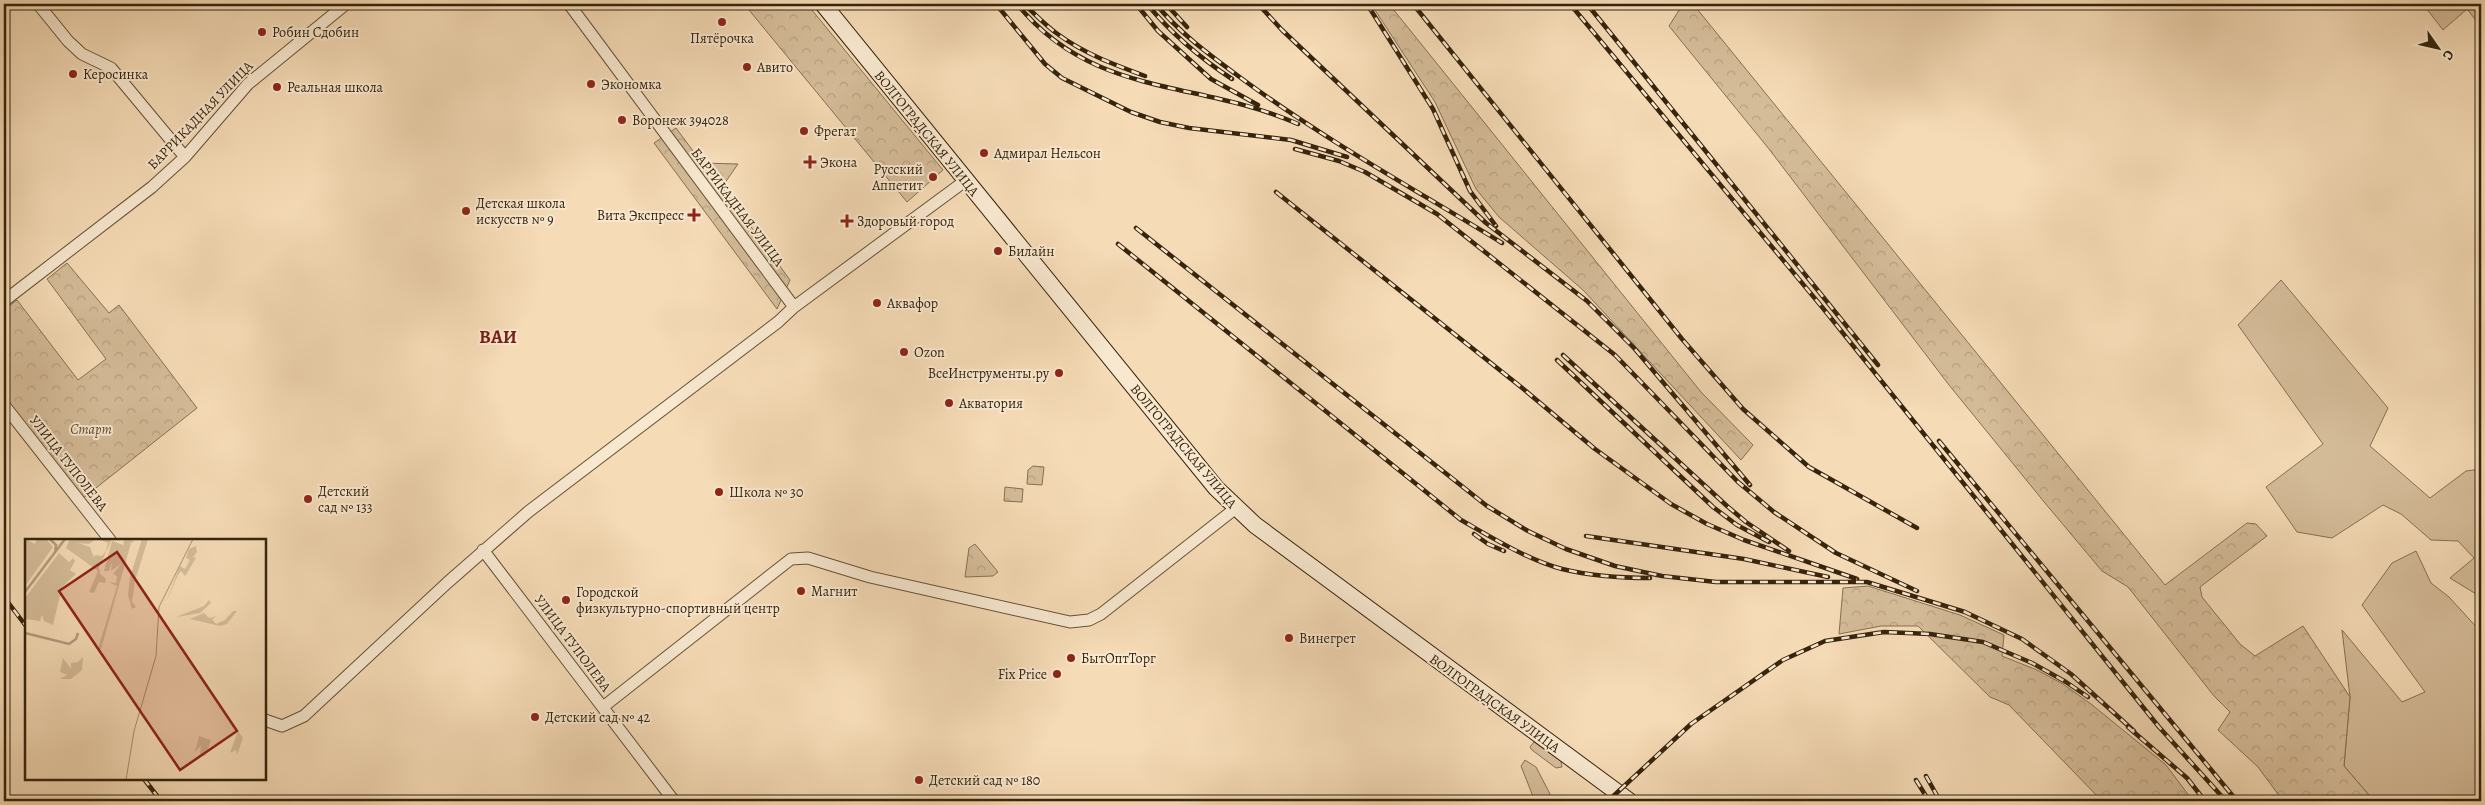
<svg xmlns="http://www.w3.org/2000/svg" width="2485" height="805" font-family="Alegreya,serif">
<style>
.grass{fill:#d5bc99;stroke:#867052}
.forest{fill:url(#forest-crowns);stroke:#867052}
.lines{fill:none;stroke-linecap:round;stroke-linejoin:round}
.street-casing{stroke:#665236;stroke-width:13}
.secondary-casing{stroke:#37240c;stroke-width:18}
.street{stroke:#f8e8d0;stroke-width:11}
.secondary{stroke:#f8e8d0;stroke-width:16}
.rail-casing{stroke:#37240c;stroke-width:4.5}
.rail{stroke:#f8e8d0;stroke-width:2.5;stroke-dasharray:8;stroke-linecap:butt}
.poi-dot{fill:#8f2418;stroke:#f8e8d0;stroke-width:2}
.labels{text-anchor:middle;stroke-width:4;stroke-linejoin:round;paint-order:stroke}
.poi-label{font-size:14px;fill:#37240c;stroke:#f8e8d0;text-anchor:start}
.street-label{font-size:14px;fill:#37240c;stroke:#f8e8d0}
.park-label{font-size:14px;font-style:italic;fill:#5e4a2f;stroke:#f8e8d0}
.district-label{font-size:19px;font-weight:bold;fill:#7a1f14;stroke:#f8e8d0}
.inset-river{fill:none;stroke:#b49d7c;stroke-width:2.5}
.inset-road{fill:none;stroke:#a99272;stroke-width:1}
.view{fill:#8f2418;fill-opacity:0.15;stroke:#8f2418;stroke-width:2.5}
.inset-edge{fill:none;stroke:#37240c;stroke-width:2.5}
</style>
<defs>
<pattern id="forest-crowns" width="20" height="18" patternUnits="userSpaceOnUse" patternTransform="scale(1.25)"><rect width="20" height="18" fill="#d5bc99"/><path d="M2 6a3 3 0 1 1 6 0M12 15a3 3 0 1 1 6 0" fill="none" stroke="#b7a183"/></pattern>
</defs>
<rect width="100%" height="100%" fill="#f5dbb6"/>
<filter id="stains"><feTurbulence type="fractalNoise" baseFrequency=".004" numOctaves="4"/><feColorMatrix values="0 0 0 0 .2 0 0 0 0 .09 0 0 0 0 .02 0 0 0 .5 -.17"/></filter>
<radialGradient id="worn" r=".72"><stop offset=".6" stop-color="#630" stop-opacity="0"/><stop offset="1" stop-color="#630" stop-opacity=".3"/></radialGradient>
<path class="grass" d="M2423 4H2481V27L2467 9 2443 30Z
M2281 280 2388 408 2370 446 2430 498 2466 471 2481 469V597L2450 578 2474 558 2458 541 2431 540 2401 514 2383 505 2332 538 2297 532 2266 487 2323 444 2238 325Z
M2416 551 2431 583 2449 597 2481 632V801H2374L2344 766 2350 697 2342 630 2402 702 2425 692 2362 605 2392 563Z
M1534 742 1561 761 1562 767 1556 768 1532 750 1530 747Z
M1525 760 1536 767 1550 794 1547 801H1536L1534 799 1521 766Z"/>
<path class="forest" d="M744 4H807L943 170 907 202Z
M1371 4H1389L1701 392 1753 445 1741 460 1583 290 1499 217 1476 189 1435 102Z
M1683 4H1693L2165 585 2247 523 2256 524 2267 536 2200 587 2202 597 2240 644 2255 656 2303 626 2350 697 2344 766 2374 801H2283L2258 767 2218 730 2230 712 2214 696 2128 587 2102 571 2045 503 1949 385 1769 149 1669 26Z
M676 128 702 163 738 164 722 187 790 280 777 309 654 143Z
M67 263 109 313 119 305 197 408 82 499 4 397V310L17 300 78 380 106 359 47 279Z
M1033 466 1044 467 1042 485 1027 484 1028 470Z
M1005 487 1023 489 1022 502 1004 501Z
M975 544 998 572 993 576 965 577 969 548Z
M1868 586 1960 615 2004 635 2002 656 2037 670 2063 684 2091 704 2166 765 2193 801H2102L2009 705 1990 697 1918 626H1881L1839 634 1843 588Z"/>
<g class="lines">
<g class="street-casing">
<path id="street" d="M38 4 68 41 82 54 111 68 185 157
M569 4 794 307
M4 301 152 187 185 157 248 84 346 4
M4 405 110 540
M483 550 674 801
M603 707 791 559 808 558 870 577 1070 622 1089 620 1101 614 1236 508
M265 720 282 726 304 716 447 583 528 512 778 322 794 307 965 181"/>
</g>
<g class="secondary-casing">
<path id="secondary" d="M823 4 1216 488 1255 525 1629 801"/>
</g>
<use href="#street" class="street"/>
<use href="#secondary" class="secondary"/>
<g class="rail-casing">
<path id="rail" d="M996 4 1045 64 1062 78 1131 112 1160 122 1189 128 1291 140 1347 157
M1017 4C1094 99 1197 79 1298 124
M1024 4C1035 14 1046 26 1059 35 1085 54 1115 65 1145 76
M1136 4 1158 31 1211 79 1258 105
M1147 4C1171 33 1200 58 1232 79
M1156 4C1180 34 1214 58 1245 81 1327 141 1416 190 1502 243
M1166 4 1187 27
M1258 4 1282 30 1486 223 1587 301 1634 348 1750 485
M1367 4 1433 109 1470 191 1496 226
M1413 4 1682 339 1743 409 1809 467 1917 528
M1570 4 1822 307 2159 727 2226 801
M1587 4 1878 365
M1295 149 1339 161 1365 172 1437 214 1615 355 1738 482 1774 512 1836 553 1917 591
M1276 192 1521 387 1595 449 1671 504 1707 524 1744 540 1857 579
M1136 228 1487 506 1528 531 1566 549 1615 566 1662 576 1716 582H1867L1965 612 2022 639 2071 674 2134 731
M1118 244 1461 520C1491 537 1528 560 1562 569 1591 576 1621 578 1650 578
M1563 355 1727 506 1746 522 1789 551
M1557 360 1713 507 1737 525 1769 542
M1939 441 2237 801
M1474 534 1488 544 1504 551
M1586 536 1744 559 1828 577
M4 597 26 626
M2128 727 2187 778 2205 801
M1926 776 1940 801
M144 779 161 801
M1916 780 1929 801
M1608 801 1691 724 1783 660 1825 641 1884 632 1930 634 1983 642 2032 663 2066 682 2088 697"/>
</g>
<use href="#rail" class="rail"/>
</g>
<g class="poi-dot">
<circle cx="722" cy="22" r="5"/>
<circle cx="262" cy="32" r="5"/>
<circle cx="747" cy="67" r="5"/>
<circle cx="73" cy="74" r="5"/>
<circle cx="591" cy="84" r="5"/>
<circle cx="277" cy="87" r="5"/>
<circle cx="622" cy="120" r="5"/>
<circle cx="804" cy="131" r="5"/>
<circle cx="984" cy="153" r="5"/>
<path d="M807.5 154.5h5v5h5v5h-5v5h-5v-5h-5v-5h5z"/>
<circle cx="933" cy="177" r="5"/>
<circle cx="466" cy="211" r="5"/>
<path d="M691.5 207.5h5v5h5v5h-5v5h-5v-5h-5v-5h5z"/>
<path d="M844.5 213.5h5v5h5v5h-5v5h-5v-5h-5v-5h5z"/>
<circle cx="998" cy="251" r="5"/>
<circle cx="877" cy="303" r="5"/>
<circle cx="904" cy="352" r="5"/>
<circle cx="1059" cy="373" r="5"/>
<circle cx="949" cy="403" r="5"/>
<circle cx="719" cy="492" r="5"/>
<circle cx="308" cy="499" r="5"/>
<circle cx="801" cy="591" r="5"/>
<circle cx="566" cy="600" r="5"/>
<circle cx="1289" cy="638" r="5"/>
<circle cx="1071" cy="658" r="5"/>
<circle cx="1057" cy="674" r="5"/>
<circle cx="535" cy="717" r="5"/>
<circle cx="919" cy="780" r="5"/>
</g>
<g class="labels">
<g class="poi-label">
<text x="272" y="37">Робин Сдобин</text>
<text x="722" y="43" text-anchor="middle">Пятёрочка</text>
<text x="757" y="72">Авито</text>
<text x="83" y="79">Керосинка</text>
<text x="601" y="89">Экономка</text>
<text x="287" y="92">Реальная школа</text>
<text x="632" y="125">Воронеж 394028</text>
<text x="814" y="136">Фрегат</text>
<text x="994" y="158">Адмирал Нельсон</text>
<text x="820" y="167">Экона</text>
<text x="923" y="174" text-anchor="end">Русский<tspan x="923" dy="16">Аппетит</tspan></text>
<text x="476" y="208">Детская школа<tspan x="476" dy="16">искусств № 9</tspan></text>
<text x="684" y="220" text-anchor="end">Вита Экспресс</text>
<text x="857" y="226">Здоровый город</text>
<text x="1008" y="256">Билайн</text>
<text x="887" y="308">Аквафор</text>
<text x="914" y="357">Ozon</text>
<text x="1049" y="378" text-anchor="end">ВсеИнструменты.ру</text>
<text x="959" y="408">Акватория</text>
<text x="318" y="496">Детский<tspan x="318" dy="16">сад № 133</tspan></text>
<text x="729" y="497">Школа № 30</text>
<text x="811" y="596">Магнит</text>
<text x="576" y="597">Городской<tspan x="576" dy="16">физкультурно-спортивный центр</tspan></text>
<text x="1299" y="643">Винегрет</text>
<text x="1081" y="663">БытОптТорг</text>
<text x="1047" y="679" text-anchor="end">Fix Price</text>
<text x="545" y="722">Детский сад № 42</text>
<text x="929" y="785">Детский сад № 180</text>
</g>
<g class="street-label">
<text transform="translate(200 115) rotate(-46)" y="5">БАРРИКАДНАЯ УЛИЦА</text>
<text transform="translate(927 133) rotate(51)" y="5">ВОЛГОГРАДСКАЯ УЛИЦА</text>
<text transform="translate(738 207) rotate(53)" y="5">БАРРИКАДНАЯ УЛИЦА</text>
<text transform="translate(1184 446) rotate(50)" y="5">ВОЛГОГРАДСКАЯ УЛИЦА</text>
<text transform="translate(69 463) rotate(52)" y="5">УЛИЦА ТУПОЛЕВА</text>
<text transform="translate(573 643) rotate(53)" y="5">УЛИЦА ТУПОЛЕВА</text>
<text transform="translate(1495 703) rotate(36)" y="5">ВОЛГОГРАДСКАЯ УЛИЦА</text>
</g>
<g class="park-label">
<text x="91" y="434">Старт</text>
</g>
<g class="district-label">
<text x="498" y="343">ВАИ</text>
</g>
</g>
<g transform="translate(25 539)">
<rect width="241" height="241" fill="#f5dbb6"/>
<path d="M0 0 10 5 12 0H21L28 8 0 47ZM45 0H71L64 5 53 4 65 8 69 19 70 16 77 17 81 12 83 4 76 1 87 0 74 28 75 35 81 40 80 44 74 43 69 54 64 53 73 32 41 9ZM87 2 98 6 99 13 96 25 86 32 87 23 84 32H79ZM34 14 44 23 48 19 50 22 45 31 51 35 37 48 28 86 19 82 17 76 15 82 0 80V59Z" fill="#d5bc99"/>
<path d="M99 0 110 2 106 4 76 110H73L92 47 83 43 91 44 92 37 88 35 96 25ZM117 0H123L110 42 107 63 111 68 107 70 103 56 105 38ZM171 7 172 13 168 18 171 19 165 29 160 37 156 32 153 36 141 63 155 27 160 30 165 21 161 19 164 10ZM184 61 186 64 175 74 151 78 179 67ZM208 72H212L202 85 195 87 165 80 179 74 184 79 192 77 187 80 191 85 200 81ZM58 118 57 131 46 140H35L42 136 35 133 38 119 46 130V124L53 123ZM213 192 218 199 212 216 211 211 205 214ZM174 197 186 201 180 217 175 215 176 206 170 213Z" fill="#d5bc99"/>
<path class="inset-river" d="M25 0 31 6 30 14M0 53 40 0M0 94 44 105 51 100 53 94"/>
<path class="inset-road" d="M101 241 109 192 131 117 134 68 168 0"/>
<path class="view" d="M92 13 212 192 155 231 34 52Z"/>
<rect width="241" height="241" class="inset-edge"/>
</g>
<rect width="2485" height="805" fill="none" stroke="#f5dbb6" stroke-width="20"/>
<rect x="5" y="5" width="2475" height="795" fill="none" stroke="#37240c" stroke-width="2.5"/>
<rect x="10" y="10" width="2465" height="785" fill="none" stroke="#37240c"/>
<g transform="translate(2438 48) rotate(124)" stroke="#f8e8d0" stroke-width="4" paint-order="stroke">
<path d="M0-4L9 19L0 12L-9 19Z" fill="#37240c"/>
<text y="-8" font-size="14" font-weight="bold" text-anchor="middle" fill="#37240c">С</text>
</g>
<rect width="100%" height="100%" filter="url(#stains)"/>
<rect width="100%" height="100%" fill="url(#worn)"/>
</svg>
